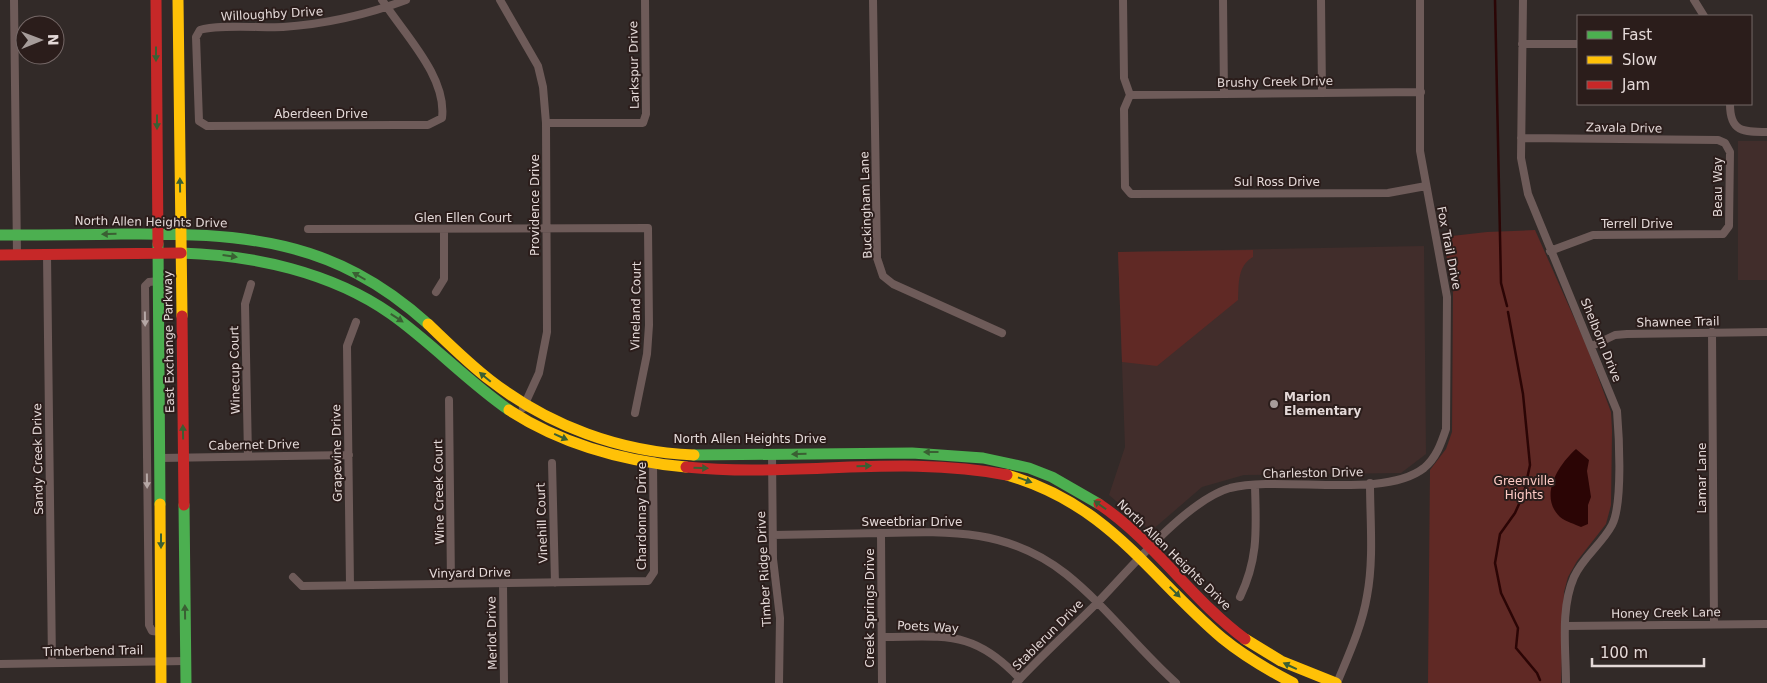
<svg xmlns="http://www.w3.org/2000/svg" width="1767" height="683" font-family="'DejaVu Sans',sans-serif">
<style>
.built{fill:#412d2b}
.green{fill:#602925}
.water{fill:#2b0505}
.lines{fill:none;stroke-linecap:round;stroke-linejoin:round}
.stream{stroke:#2b0505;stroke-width:2.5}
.street{stroke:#6e5b59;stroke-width:8}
.fast{stroke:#4caf50;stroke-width:11}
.slow{stroke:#ffc107;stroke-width:11}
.jam{stroke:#c62828;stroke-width:11}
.oneway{fill:#3a5f33}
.oneway2{fill:#b5a7a5}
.poi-dot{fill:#a69c9a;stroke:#2b1d1b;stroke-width:2}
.labels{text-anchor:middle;stroke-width:4;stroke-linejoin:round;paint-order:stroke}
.street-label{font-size:12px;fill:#e4d9d8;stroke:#2b1d1b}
.poi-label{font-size:12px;font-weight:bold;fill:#e4d9d8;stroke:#2b1d1b;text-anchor:start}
.park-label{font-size:12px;fill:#fecbc5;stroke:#2b1d1b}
</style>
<rect width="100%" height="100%" fill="#322a28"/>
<path class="built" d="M1738 141H1767V280H1738Z
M1424 246 1426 454 1401 473 1244 475 1202 487 1151 531 1109 495 1125 447 1118 252Z"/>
<path class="green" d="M1535 230 1587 347 1611 412 1612 431 1611 505 1606 524 1577 561 1568 577 1564 592 1561 683H1428L1430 470 1446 449 1452 432 1453 293 1443 237 1487 232Z
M1253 250V257C1237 266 1239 284 1238 300L1157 366 1122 362 1118 252Z"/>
<path class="water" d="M1576 449 1589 460 1587 471 1591 497 1588 505V524L1581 527C1575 524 1566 522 1560 517 1538 496 1559 464 1576 449Z"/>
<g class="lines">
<path class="stream" d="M1495 0 1501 283 1507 306
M1508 312 1523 394 1530 465 1524 493 1515 513 1500 534 1495 563 1501 593 1518 628 1516 648 1537 673 1540 680"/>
<path class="street" d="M14 0 17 255
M382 0 387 7C408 38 447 79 442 118L428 125H396L207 126 199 121 196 37 200 30C216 24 263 28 283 27 326 24 366 15 406 0
M500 0 538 66 543 87 546 123 547 332 539 373 523 408
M873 0 877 258 883 276 893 284 1002 333
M1123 0 1124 78 1130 95 1124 109 1125 187 1131 194 1388 193 1426 186
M1223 0 1224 94
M1321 0 1322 93
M1523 0 1521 158 1528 194 1617 411C1619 435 1623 504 1612 525 1602 544 1583 557 1574 577 1560 609 1566 649 1566 683
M1694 0 1704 16
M1522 44H1578
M1130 95 1421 92
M1730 104C1730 132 1743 132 1767 132
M546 123H643L646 114 645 0
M1521 138 1718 140 1725 143 1730 152 1729 226 1723 234 1593 235 1550 251
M308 229 648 228 649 325 647 354 635 413
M47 255 52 663
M159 281 149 282 145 286 149 625 152 631 161 632
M436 292 444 279V229
M1712 332 1714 624
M1592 346 1615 335 1627 334 1767 332
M449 400 451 584
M772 454 773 559 780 618 779 683
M248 456 245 304 251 284
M160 458 349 455
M552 463 555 583
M881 533 882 683
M773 535C809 534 846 534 882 533 951 531 1009 529 1066 574 1106 606 1138 649 1176 683
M293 577 302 586 648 581 654 572 653 461
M503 584 504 683
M350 585 347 346 356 322
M1240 597C1259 557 1256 528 1255 485
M1565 626 1767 624
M882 637C946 637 973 629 1020 679
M0 664 186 661
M1016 683C1042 655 1070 630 1097 603 1129 570 1187 500 1230 488 1281 475 1383 500 1424 468 1436 458 1441 444 1446 429L1447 297 1420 151V0
M1337 683C1349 654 1362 626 1367 596 1374 559 1370 520 1370 483"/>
<path class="fast" d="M0 235C40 235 81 235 121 234 242 233 333 238 428 324
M158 244 160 504
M181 253C253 255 331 272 391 314 432 343 467 381 509 410
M694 455 912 453 983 458 1029 468 1052 477 1099 504
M184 505 186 683"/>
<path class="slow" d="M178 0 182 316
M428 324C448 343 468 363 490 380 549 426 620 452 694 455
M509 410C563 445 623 461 686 467
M1007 475C1110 505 1147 574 1222 638 1244 656 1268 670 1293 683
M160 504 161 683
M1245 639 1281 661 1336 683"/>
<path class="jam" d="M156 0 158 244
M0 255 181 253
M182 316 184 505
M686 467C793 478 901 454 1007 475
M1099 504C1154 541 1192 600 1245 639"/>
</g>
<defs><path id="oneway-solid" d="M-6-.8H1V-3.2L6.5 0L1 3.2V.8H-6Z" transform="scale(1.25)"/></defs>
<g class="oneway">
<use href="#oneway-solid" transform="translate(156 54) rotate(90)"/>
<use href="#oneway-solid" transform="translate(157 122) rotate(90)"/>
<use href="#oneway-solid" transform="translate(180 185) rotate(-91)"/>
<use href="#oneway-solid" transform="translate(109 234) rotate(179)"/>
<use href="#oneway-solid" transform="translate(230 256) rotate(8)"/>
<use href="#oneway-solid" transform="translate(359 276) rotate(-150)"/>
<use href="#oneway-solid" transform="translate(397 318) rotate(33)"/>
<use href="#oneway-solid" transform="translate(485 377) rotate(-140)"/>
<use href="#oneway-solid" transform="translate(183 432) rotate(-91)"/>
<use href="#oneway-solid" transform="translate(561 437) rotate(24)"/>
<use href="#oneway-solid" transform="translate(931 452) rotate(-180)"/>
<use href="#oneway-solid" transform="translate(799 454) rotate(179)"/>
<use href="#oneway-solid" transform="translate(864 466) rotate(-1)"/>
<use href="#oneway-solid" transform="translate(701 468) rotate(1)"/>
<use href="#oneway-solid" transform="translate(1025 480) rotate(20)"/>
<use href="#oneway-solid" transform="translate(1100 505) rotate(-145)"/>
<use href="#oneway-solid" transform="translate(161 541) rotate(90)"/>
<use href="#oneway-solid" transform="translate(1175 592) rotate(45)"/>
<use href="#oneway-solid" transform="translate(185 612) rotate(-91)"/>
<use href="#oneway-solid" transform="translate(1290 666) rotate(-155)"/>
</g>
<g class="oneway2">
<use href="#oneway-solid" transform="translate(145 319) rotate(89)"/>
<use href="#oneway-solid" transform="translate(147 481) rotate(89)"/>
</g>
<circle class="poi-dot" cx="1274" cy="404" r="5"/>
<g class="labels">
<g class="street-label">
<text transform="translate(272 14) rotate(-3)" y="4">Willoughby Drive</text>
<text transform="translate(634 65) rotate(-91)" y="4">Larkspur Drive</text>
<text transform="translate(1275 82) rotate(-1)" y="4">Brushy Creek Drive</text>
<text x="321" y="118">Aberdeen Drive</text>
<text transform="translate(1624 128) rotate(1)" y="4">Zavala Drive</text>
<text x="1277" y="186">Sul Ross Drive</text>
<text transform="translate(1718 187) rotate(-90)" y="4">Beau Way</text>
<text transform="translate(535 205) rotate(-90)" y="4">Providence Drive</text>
<text transform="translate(866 205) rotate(-92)" y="4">Buckingham Lane</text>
<text x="463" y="222">Glen Ellen Court</text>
<text transform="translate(151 222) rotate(1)" y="4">North Allen Heights Drive</text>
<text x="1637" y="228">Terrell Drive</text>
<text transform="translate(1449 248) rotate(79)" y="4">Fox Trail Drive</text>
<text transform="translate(636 306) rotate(-89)" y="4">Vineland Court</text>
<text transform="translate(1678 322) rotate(-1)" y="4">Shawnee Trail</text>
<text transform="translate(1601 340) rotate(68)" y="4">Shelborn Drive</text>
<text transform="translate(169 342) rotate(-91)" y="4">East Exchange Parkway</text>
<text transform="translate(235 370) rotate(-91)" y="4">Winecup Court</text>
<text x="750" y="443">North Allen Heights Drive</text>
<text transform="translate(254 445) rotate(-1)" y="4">Cabernet Drive</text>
<text transform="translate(337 453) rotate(-91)" y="4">Grapevine Drive</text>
<text transform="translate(38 459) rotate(-91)" y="4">Sandy Creek Drive</text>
<text transform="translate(1313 473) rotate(-1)" y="4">Charleston Drive</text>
<text transform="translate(1702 478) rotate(-90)" y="4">Lamar Lane</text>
<text transform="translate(439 492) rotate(-91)" y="4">Wine Creek Court</text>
<text transform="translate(642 516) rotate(-90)" y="4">Chardonnay Drive</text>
<text x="912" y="526">Sweetbriar Drive</text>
<text transform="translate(542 523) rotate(-92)" y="4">Vinehill Court</text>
<text transform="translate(1174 555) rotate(44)" y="4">North Allen Heights Drive</text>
<text transform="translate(764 569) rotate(-93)" y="4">Timber Ridge Drive</text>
<text transform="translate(470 573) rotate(-1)" y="4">Vinyard Drive</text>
<text transform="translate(870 608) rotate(-90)" y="4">Creek Springs Drive</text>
<text transform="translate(1666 613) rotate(-1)" y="4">Honey Creek Lane</text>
<text transform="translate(928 627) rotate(3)" y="4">Poets Way</text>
<text transform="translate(492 633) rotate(-91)" y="4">Merlot Drive</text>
<text transform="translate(1048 635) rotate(-45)" y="4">Stablerun Drive</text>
<text transform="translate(93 651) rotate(-1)" y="4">Timberbend Trail</text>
</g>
<g class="poi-label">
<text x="1284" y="401">Marion<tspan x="1284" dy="14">Elementary</tspan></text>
</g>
<g class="park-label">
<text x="1524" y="485">Greenville<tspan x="1524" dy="14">Hights</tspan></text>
</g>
</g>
<rect x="1577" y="15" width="175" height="90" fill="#2b1d1b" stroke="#756867"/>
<rect x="1587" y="31" width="25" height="8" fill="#4caf50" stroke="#756867"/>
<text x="1622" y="40" font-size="15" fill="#e4d9d8">Fast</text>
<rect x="1587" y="56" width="25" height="8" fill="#ffc107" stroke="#756867"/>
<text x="1622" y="65" font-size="15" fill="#e4d9d8">Slow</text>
<rect x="1587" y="81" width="25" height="8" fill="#c62828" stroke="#756867"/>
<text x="1622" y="90" font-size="15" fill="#e4d9d8">Jam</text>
<g transform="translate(40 40) rotate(89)"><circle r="24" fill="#2b1d1b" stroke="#756867"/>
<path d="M0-4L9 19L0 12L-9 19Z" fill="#a69c9a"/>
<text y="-8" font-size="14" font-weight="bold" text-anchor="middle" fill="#e4d9d8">N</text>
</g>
<path d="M1592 658v8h112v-8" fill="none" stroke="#e4d9d8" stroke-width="2.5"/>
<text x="1600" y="658" font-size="15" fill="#e4d9d8" stroke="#2b1d1b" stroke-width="4" paint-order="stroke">100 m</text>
</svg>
